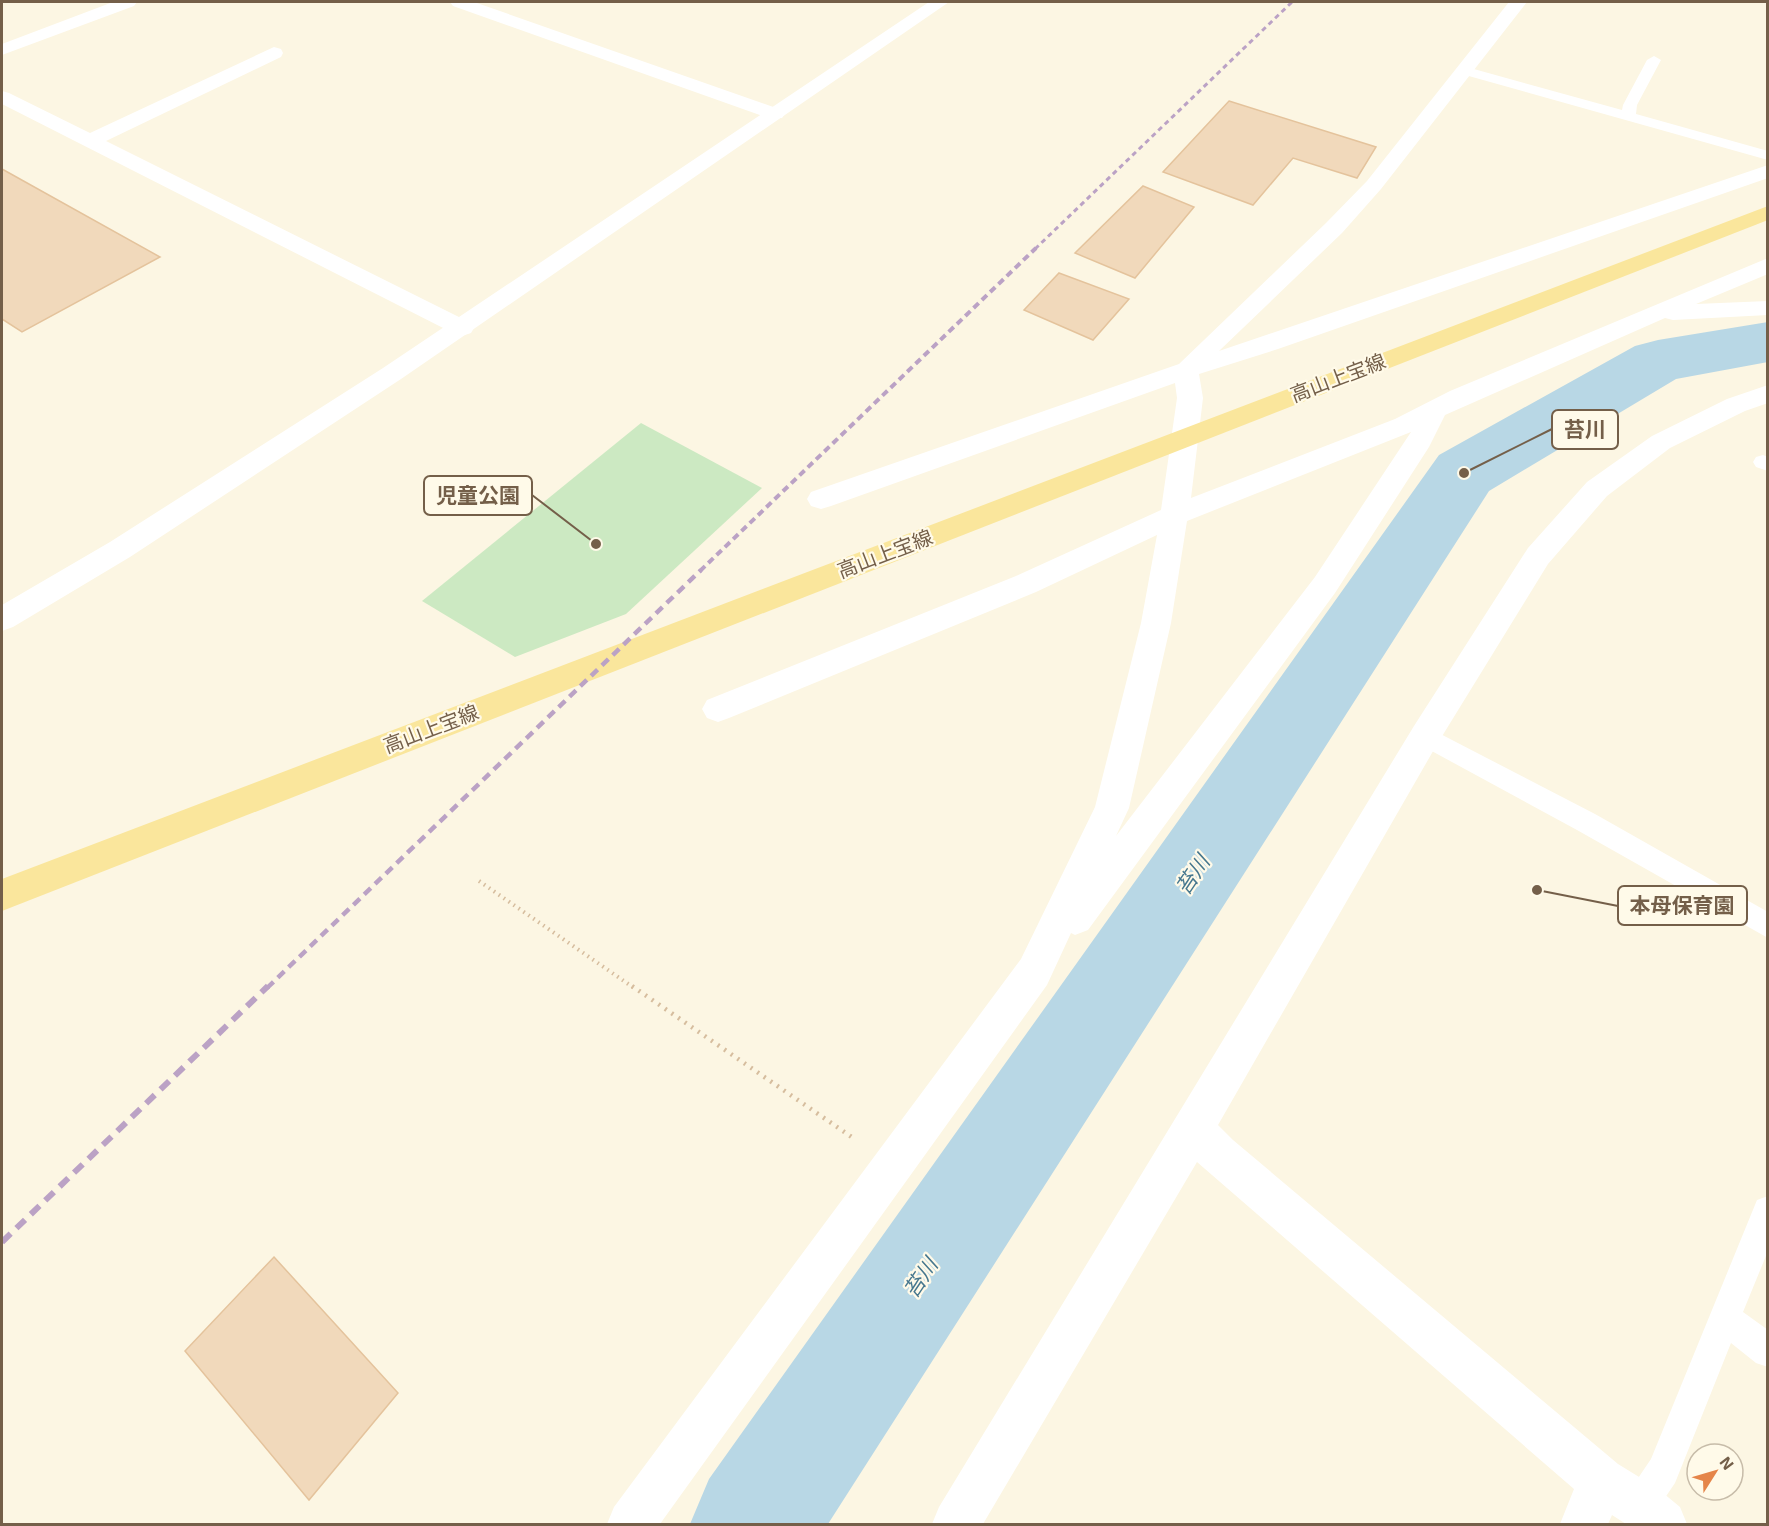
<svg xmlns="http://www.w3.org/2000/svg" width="1769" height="1526" font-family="'Exo 2','Noto Sans JP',sans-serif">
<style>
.green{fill:#cce9c2}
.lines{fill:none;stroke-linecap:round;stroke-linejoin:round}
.river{fill:#b8d7e5;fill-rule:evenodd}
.building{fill:#f1d9bb;stroke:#e4c39c;stroke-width:1.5}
.path-far1{stroke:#d6bd9e;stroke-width:4;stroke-dasharray:1.5 4.5;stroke-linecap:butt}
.path{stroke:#d6bd9e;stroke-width:4.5;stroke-dasharray:2 6;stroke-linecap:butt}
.service{fill:#fff;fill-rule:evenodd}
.minor{fill:#fff;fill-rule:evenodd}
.tertiary{fill:#fff;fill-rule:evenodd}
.primary{fill:#fae69c;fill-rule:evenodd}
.rail-far3{stroke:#bba2c5;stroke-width:3;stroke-dasharray:5 4;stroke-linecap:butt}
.rail-far2{stroke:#bba2c5;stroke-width:4;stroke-dasharray:7 4.5;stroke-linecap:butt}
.rail-far1{stroke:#bba2c5;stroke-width:4.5;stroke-dasharray:9 6;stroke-linecap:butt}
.rail{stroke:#bba2c5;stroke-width:6;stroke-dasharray:12 8;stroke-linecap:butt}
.labels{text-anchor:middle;stroke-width:4.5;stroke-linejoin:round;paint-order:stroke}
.street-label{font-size:20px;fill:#745f49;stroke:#fffae9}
.water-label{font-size:21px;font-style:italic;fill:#46778e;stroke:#fffae9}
.leader{fill:none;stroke:#745f49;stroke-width:2}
.callout-dot{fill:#745f49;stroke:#fffae9;stroke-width:2}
.callout{fill:#fffae9;stroke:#745f49;stroke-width:2}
.callout-label{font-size:21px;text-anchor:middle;font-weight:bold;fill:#745f49}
</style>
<rect width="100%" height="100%" fill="#fcf6e3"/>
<path class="green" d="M641 423 762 488 626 614 515 657 422 601Z"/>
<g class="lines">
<path class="river" d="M1768 322V362L1676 379 1489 491 828 1524H690L709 1479 1439 455 1635 346 1658 340Z"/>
</g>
<path class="building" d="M1229 101 1376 147 1357 178 1293 158 1253 205 1163 172Z
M2 169 160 257 22 332 2 319Z
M1143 186 1194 207 1135 278 1075 253Z
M1059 273 1129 299 1093 340 1024 310Z
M274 1257 398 1393 309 1500 185 1351Z"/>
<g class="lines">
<path class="path-far1" d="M479 881 634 988"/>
<path class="path" d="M632 986 856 1140"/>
<path class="service" d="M1654 56 1661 60 1637 105 1636 114 1768 151V160L1458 73 1456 70 1463 66 1622 110 1623 105 1647 60Z
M1763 455 1768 457V471L1756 467 1753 462 1756 457Z
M1425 726 1595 814 1768 912V938L1577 830 1417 743 1413 736 1417 729Z
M1768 1196V1251L1743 1312 1768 1330V1367L1756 1363 1731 1343 1675 1483 1652 1517 1640 1523 1628 1517 1622 1505 1628 1493 1651 1459 1757 1200Z"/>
<path class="minor" d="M450 2H474L782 110 785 114 782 118H768L453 6Z
M1509 2H1527L1381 189 1342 233 1219 351 1768 165V178L1278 349 1199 374 1203 398 1191 498 1395 419 1450 391 1768 258V274L1696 304 1768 301V315L1673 320 1665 318 1445 415 1429 447 1335 593 1088 930 1075 935 1071 933 1047 985 660 1524H607L614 1507 1021 959 1095 807 1141 623 1157 535 1036 592 729 718 718 722 707 718 702 709 707 700 1016 576 1161 510 1177 398 1175 383 831 506 821 509 811 506 807 499 811 492 1179 364 1326 223 1367 181ZM1411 432 1315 577 1116 836 1129 808 1171 623 1187 521Z
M274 47 281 49 283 53 281 57 106 141 471 323 474 328 471 333 462 336 453 333 2 104V91L9 93 90 133Z
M1768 385V403L1745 411 1670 448 1607 496 1548 564 1436 746 1218 1125 1233 1140 1618 1464 1657 1488 1680 1507 1687 1524H1626L1612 1515 1608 1524H1560L1574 1489 1197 1162 983 1524H932L939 1507 1414 726 1528 548 1587 482 1652 436 1727 399Z"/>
<path class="tertiary" d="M113 2H137L134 6 2 55V44Z
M929 2H949L401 379 130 557 13 627 2 631V605L110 542 383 368Z"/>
<path class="primary" d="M1768 206V220L2 911V879Z"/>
<path class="rail-far3" d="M1035 249 1292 2"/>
<path class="rail-far2" d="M700 571 1036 248"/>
<path class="rail-far1" d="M267 988 701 570"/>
<path class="rail" d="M2 1242 268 986"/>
</g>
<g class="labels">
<g class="street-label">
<text transform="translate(1338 378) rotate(-21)" y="7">高山上宝線</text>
<text transform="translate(885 554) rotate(-21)" y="7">高山上宝線</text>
<text transform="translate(431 729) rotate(-21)" y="7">高山上宝線</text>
</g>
<g class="water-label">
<text transform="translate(1193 875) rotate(-56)" y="7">苔川</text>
<text transform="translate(921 1278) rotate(-56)" y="7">苔川</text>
</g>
</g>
<path class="leader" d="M1464 473L1552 429M596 544L532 495M1537 890L1618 906"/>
<g class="callout-dot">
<circle cx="1464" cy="473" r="6"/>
<circle cx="596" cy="544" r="6"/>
<circle cx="1537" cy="890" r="6"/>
</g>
<g class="callout">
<rect x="1552" y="410" width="66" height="39" rx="6"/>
<rect x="424" y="476" width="108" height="39" rx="6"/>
<rect x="1618" y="886" width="129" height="39" rx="6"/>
</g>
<g class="callout-label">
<text x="1585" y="437">苔川</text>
<text x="478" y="503">児童公園</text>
<text x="1682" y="913">本母保育園</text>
</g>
<rect width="1769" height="1526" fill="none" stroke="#745f49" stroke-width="6"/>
<g transform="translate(1715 1472) rotate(53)"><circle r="28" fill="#fffae9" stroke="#c7bca9" stroke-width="1.5"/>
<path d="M0-4.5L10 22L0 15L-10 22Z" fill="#e58549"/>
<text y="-9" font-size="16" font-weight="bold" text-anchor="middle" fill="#745f49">N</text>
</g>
</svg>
